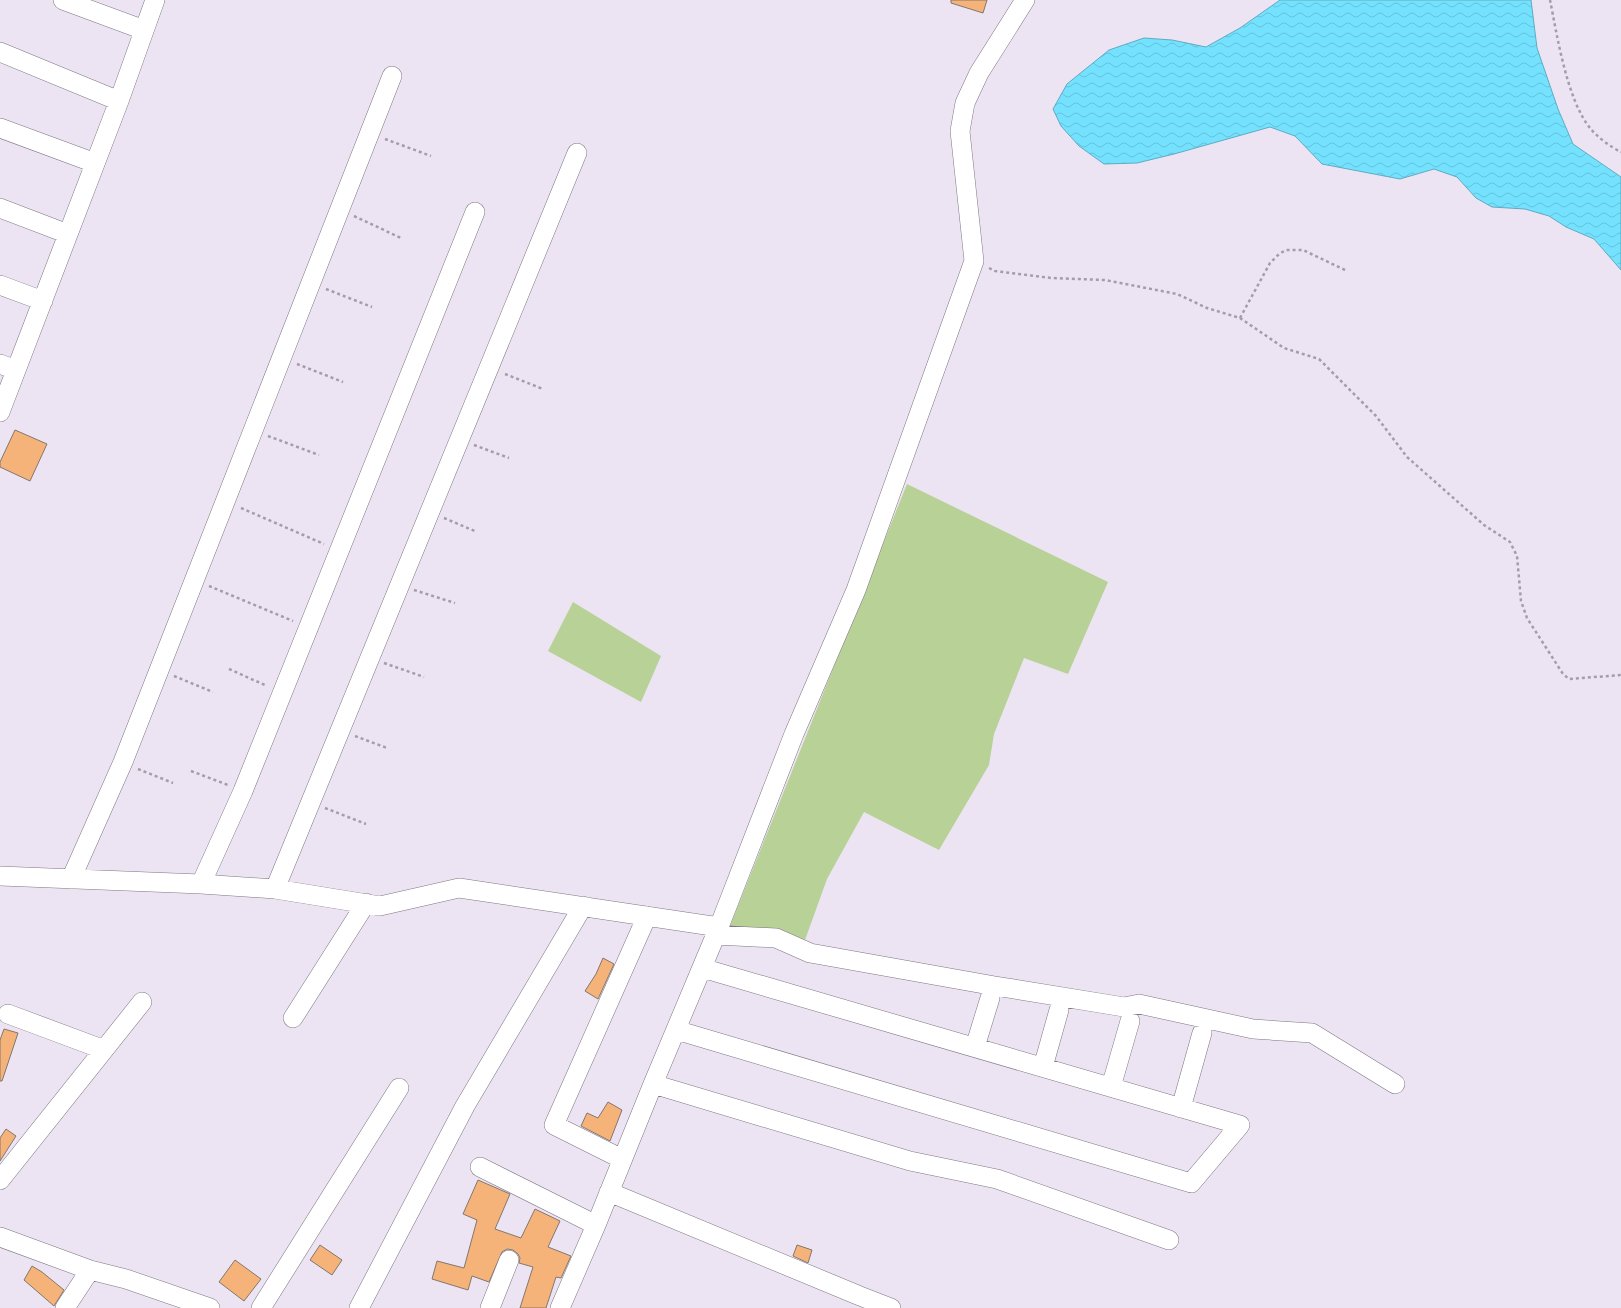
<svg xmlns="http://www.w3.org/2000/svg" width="1621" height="1308" font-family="Helvetica,sans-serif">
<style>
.green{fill:#b8d197}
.water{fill:url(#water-waves);stroke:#5fabc1}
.building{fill:#f6b379;stroke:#82776d}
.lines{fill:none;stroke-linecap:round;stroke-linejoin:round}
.minor-casing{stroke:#7e7783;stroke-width:20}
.path{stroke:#a49da8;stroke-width:2.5;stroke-dasharray:3 3;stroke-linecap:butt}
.minor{stroke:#fff;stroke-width:19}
</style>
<defs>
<pattern id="water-waves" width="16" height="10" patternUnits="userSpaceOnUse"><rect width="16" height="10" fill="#74e2ff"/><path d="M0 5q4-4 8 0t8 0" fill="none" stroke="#65c2db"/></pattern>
</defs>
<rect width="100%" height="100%" fill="#ece4f2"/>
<path class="green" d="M907 484 1108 582 1068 674 1024 658 994 734 989 765 939 850 864 812 827 879 805 940 771 930 730 926Z
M573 602 661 656 641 702 548 651Z"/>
<path class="water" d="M1280 0H1531L1537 48 1558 109 1573 144 1621 177V270L1594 239 1566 227 1549 216 1525 209 1492 207 1476 198 1457 177 1434 169 1400 179 1322 164 1295 136 1270 127 1174 154 1137 163 1104 164 1079 146 1061 126 1053 109 1067 84 1109 50 1144 38 1172 40 1206 47 1240 28Z"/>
<path class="building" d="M951 0H987L983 13 951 3Z
M15 430 47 444 30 481 0 467V462Z
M603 958 614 964 598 999 585 991 596 974Z
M4 1029 18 1033 2 1081H0V1040Z
M608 1102 622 1110 610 1141 581 1126 587 1113 598 1118Z
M6 1129 16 1136 0 1161V1138Z
M478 1180 510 1194 495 1229 521 1238 535 1209 560 1221 548 1247 571 1256 561 1278 556 1277 546 1308H520L533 1267 519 1263 520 1258 518 1254 513 1250 507 1249 502 1252 489 1282 472 1276 468 1290 432 1279 437 1261 464 1268 477 1220 463 1214Z
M320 1245 342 1260 332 1275 310 1260Z
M797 1245 812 1250 808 1263 793 1256Z
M235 1260 261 1279 244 1301 219 1282Z
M32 1266 42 1272 64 1290 54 1306 24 1280Z"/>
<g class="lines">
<g class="minor-casing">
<path id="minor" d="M63 0 144 30
M0 52 119 101
M0 128 95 163
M0 208 68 234
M0 285 43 301
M0 364 16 370
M0 412 119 101 155 0
M0 876 201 884 275 889 380 906 459 888 719 927
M71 879 123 762 392 76
M201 884 243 791 475 212
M275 889 577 153
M716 935 776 938 810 953 995 986 1124 1007 1139 1004 1253 1029 1312 1033 1395 1084
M8 1014 102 1049
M293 1018 366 903
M676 1030 1191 1183 1240 1125 702 968
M975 1047 990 998
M1043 1067 1059 1010
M653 1084 910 1161 997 1179 1169 1240
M1111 1087 1130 1021
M1181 1108 1202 1033
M622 1159 554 1125 647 916
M480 1167 596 1225
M0 1180 142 1002
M609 1192 860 1296 891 1308
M0 1237 90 1270 126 1279 210 1308
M65 1308 90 1270
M261 1308 399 1088
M359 1308 465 1106 583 906
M490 1308 509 1260
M560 1308 596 1225 653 1084 719 927 794 734 856 590 974 261 960 131 965 103 979 73 1025 0"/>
</g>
<path class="path" d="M1550 0C1557 35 1567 100 1590 128 1596 136 1612 148 1621 152
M385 139 431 156
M354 216 401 238
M989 268 995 271 1051 278 1105 280 1177 294 1207 308 1240 318 1284 348 1319 359 1376 416 1407 457 1484 525 1510 542 1517 556 1521 601 1527 618 1563 674 1569 679 1621 675
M326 289 372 307
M1240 318 1270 263 1279 254 1286 250H1303L1345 270
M297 364 343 382
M505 374 543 389
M268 436 319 455
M474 445 509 458
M241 508 324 544
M444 518 477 532
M209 586 293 621
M414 590 455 603
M384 663 424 677
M229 669 267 686
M174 676 213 692
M355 736 387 748
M138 769 173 783
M191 771 228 785
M325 808 366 824"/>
<use href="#minor" class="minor"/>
</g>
</svg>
